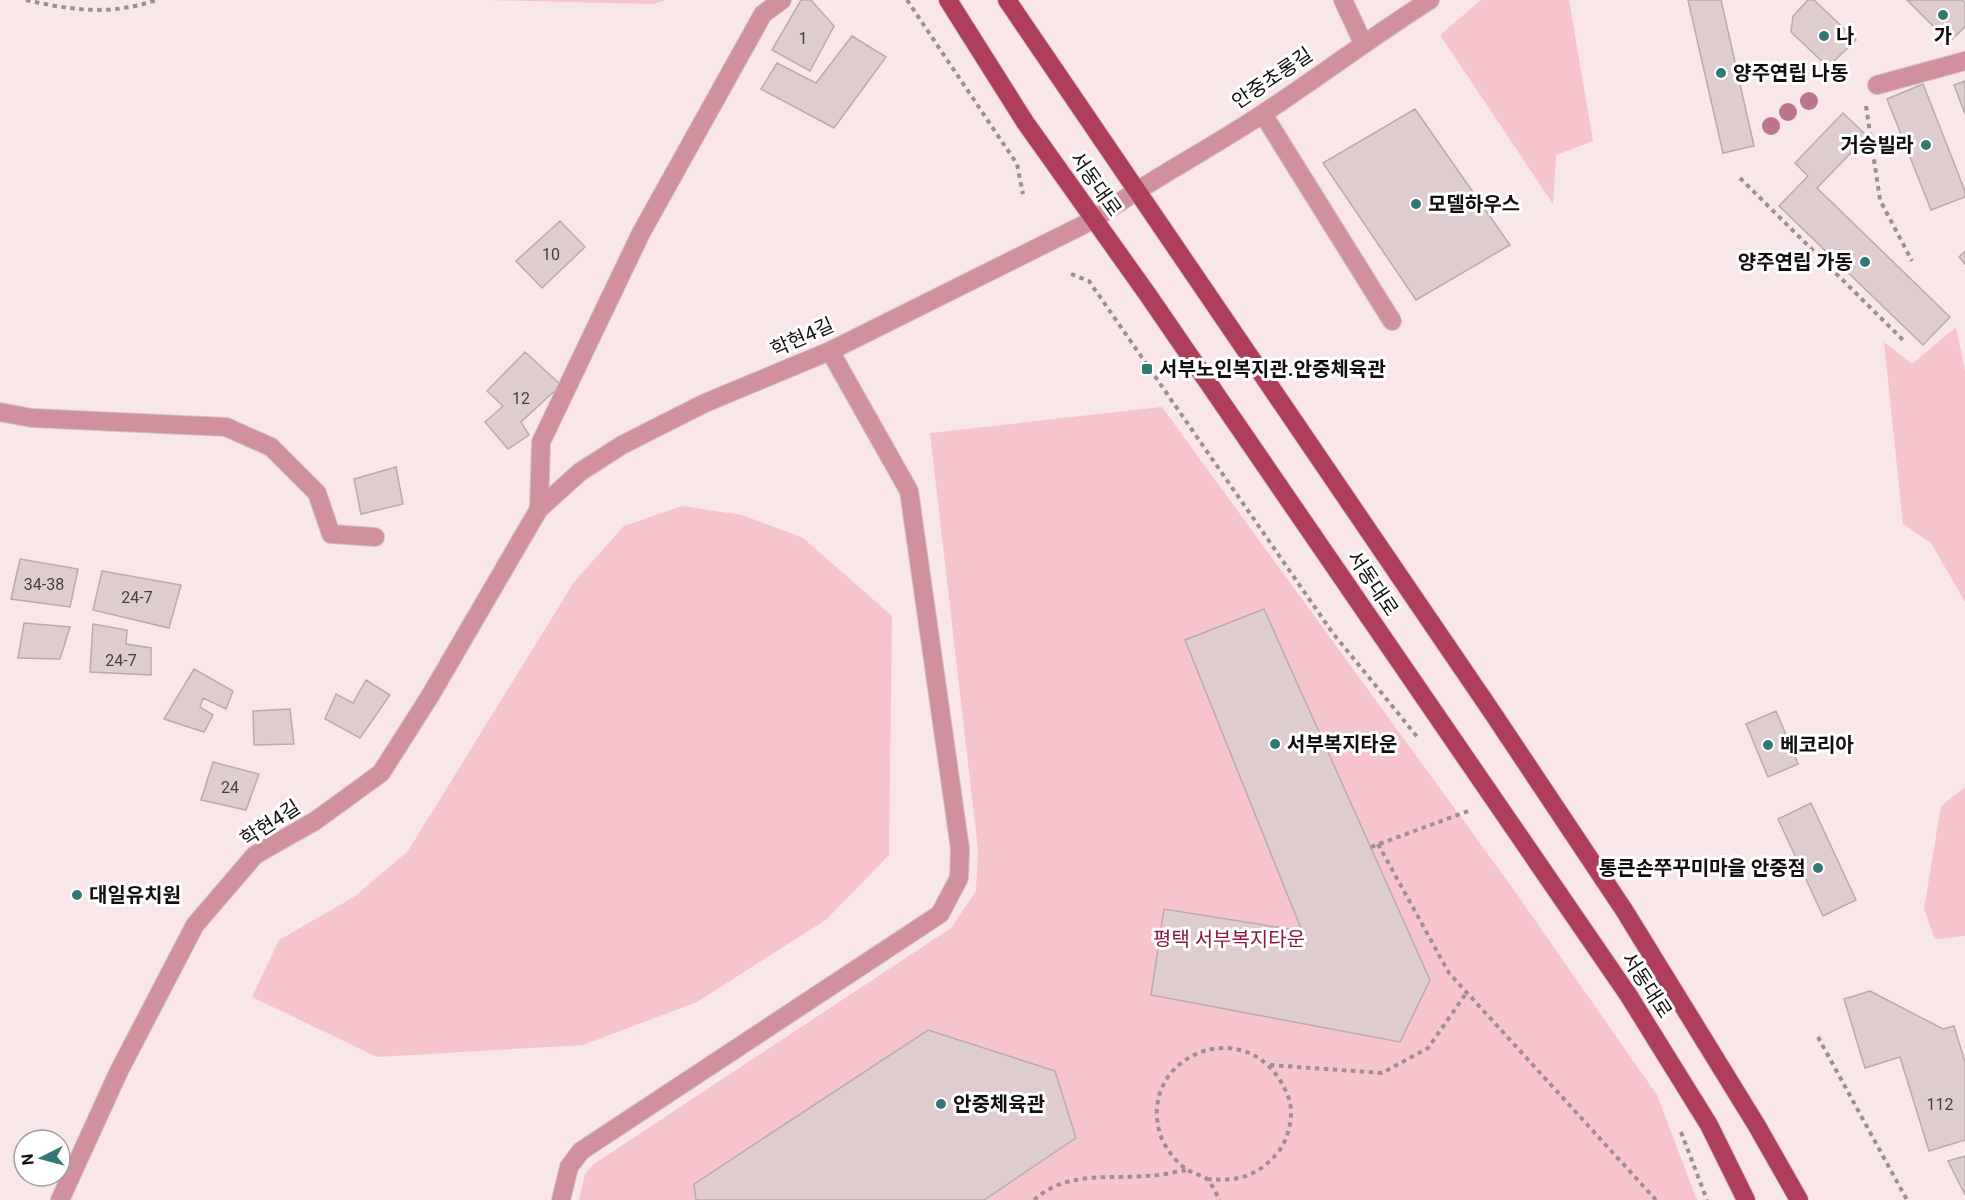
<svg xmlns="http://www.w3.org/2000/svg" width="1965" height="1200" font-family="Roboto,'Noto Sans KR',sans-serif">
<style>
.green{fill:#f6c4cc}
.building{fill:#decccf;stroke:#bbaaad;stroke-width:1.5}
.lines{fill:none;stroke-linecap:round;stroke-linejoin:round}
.service-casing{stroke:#d3c3c6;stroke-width:20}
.minor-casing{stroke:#d3c3c6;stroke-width:20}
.tertiary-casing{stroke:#d3c3c6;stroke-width:20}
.primary-casing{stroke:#d3c3c6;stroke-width:20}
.path{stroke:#9c8f92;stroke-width:4;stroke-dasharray:4.5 4.5;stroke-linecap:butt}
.service{stroke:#d1909d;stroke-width:18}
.minor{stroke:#d1909d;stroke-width:18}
.tertiary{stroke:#d1909d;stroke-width:18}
.primary{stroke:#af3d5c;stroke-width:18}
.tree{fill:#bb758c}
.poi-dot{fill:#317972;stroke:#fff;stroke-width:2}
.labels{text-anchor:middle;stroke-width:6;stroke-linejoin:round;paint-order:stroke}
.number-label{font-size:16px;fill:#463e3f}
.poi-label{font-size:20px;font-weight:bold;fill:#130e0f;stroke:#fff;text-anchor:start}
.street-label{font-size:20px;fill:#130e0f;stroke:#fff}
.park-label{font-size:20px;fill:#89193f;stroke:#fff}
</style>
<rect width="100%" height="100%" fill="#f8e6e9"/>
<path class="green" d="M485 0H665L653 4Z
M1481 0H1569L1593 141 1556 155 1553 204 1440 35Z
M1956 327 1965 371V602L1931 543 1903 524 1884 342 1912 364Z
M1162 407 1509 883 1657 1095 1697 1200H579L585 1174 594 1164 951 928 976 891 978 850 930 433Z
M682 506 742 515 803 538 892 616 889 855 827 919 697 1002 583 1045 377 1057 252 997 279 940 354 897 408 851 574 582 624 526Z
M1965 787V936L1935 939 1924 909 1941 806Z"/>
<path class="building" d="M801 0H811L834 26 810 71 772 50Z
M1688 0H1721L1754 146 1723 153Z
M1808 0H1814L1856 40 1828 67 1791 32 1793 16Z
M1907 0H1962L1965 3V27L1949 42Z
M852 36 886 57 834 128 761 89 777 63 816 83Z
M1965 81V114L1954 85Z
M1923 84 1965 191V197L1931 210 1887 99Z
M1415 109 1510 245 1416 300 1323 163Z
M1843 113 1867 136 1817 188 1950 317 1923 345 1779 206 1808 176 1795 163Z
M560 221 585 247 542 288 516 261Z
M1965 251V264L1959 257Z
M525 352 561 385 521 422 529 435 508 449 485 422 503 406 487 391Z
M396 467 403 504 361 514 354 479Z
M20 559 78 569 70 607 11 599Z
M102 571 181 585 169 628 93 610Z
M1264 609 1430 980 1400 1042 1151 995 1164 909 1302 931 1185 640Z
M24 623 70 627 60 659 18 658Z
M93 624 127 630 126 644 151 648V675L90 672Z
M194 669 233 691 226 709 203 698 200 707 213 715 204 732 164 719Z
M366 680 390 695 360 738 325 719 336 694 353 703Z
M290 709 294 744 254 745 253 711Z
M1776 711 1798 764 1768 777 1746 724Z
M213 762 259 774 246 810 201 800Z
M1811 803 1856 900 1823 916 1778 819Z
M1870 991 1943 1029 1954 1026 1965 1062V1140L1929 1151 1900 1057 1865 1068 1844 999Z
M928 1030 1055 1071 1076 1138 984 1200H696L694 1184Z
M1965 1156V1195L1948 1161Z"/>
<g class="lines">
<g class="service-casing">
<path id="service" d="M1343 0 1363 43
M1877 85 1965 61
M1263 114 1392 321"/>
</g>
<g class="minor-casing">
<path id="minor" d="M0 412 32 418 226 427 271 447 317 493 331 534 375 537
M539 509 541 442 641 233 763 14 782 0
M60 1200 119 1071 195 925 255 855 315 821 381 773 430 696 539 509 580 472 622 445 705 403 830 351 1093 220
M561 1200 569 1167 581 1151 940 914 959 878 960 849 909 491 830 351"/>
</g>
<g class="tertiary-casing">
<path id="tertiary" d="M1093 220C1148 181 1208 150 1264 113 1320 76 1373 36 1430 0"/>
</g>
<g class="primary-casing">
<path id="primary" d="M948 0 1025 122 1148 295 1629 996 1709 1125 1746 1200
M1007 0 1492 712 1624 910 1757 1126 1799 1200"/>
</g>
<path class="path" d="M26 0C70 10 112 16 156 0
M907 0 1017 164 1023 194
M1866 106 1880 200 1912 261
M1740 178 1903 340
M1071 274 1089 281 1332 632 1419 739
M1378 844 1449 973 1656 1200
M1371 847 1471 810
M1818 1037 1907 1200
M1270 1065 1382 1073 1428 1048 1467 992
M1681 1132 1707 1200
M1207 1179C1238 1182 1259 1176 1279 1151 1289 1138 1294 1114 1289 1099 1256 1007 1136 1052 1160 1134 1165 1148 1176 1163 1188 1170 1194 1174 1203 1175 1208 1180 1213 1186 1216 1194 1220 1200
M1034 1200C1066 1171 1106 1179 1145 1176 1159 1176 1174 1172 1187 1170"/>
<use href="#service" class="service"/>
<use href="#minor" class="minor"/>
<use href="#tertiary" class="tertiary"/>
<use href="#primary" class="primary"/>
</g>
<g class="tree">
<circle cx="1809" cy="101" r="9"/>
<circle cx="1788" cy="112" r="9"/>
<circle cx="1771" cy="126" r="9"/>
</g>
<g class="poi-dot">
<circle cx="1943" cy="15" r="6"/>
<circle cx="1824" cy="36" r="6"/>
<circle cx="1721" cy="73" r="6"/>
<circle cx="1926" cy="145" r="6"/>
<circle cx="1416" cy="204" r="6"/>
<circle cx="1865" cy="262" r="6"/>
<rect x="1141" y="363" width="12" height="12" rx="3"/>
<circle cx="1275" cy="744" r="6"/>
<circle cx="1768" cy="745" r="6"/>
<circle cx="1818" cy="868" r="6"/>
<circle cx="77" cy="895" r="6"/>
<circle cx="941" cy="1104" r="6"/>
</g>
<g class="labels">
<g class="number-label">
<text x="803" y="44">1</text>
<text x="551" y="260">10</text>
<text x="521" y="404">12</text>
<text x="44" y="590">34-38</text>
<text x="137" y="603">24-7</text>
<text x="121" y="666">24-7</text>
<text x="230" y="793">24</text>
<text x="1940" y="1110">112</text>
</g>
<g class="poi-label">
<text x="1836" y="43">나</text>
<text x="1943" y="43" text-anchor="middle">가</text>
<text x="1733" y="80">양주연립 나동</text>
<text x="1914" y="152" text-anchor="end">거승빌라</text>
<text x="1428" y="211">모델하우스</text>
<text x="1853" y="269" text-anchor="end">양주연립 가동</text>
<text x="1159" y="376">서부노인복지관.안중체육관</text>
<text x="1287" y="751">서부복지타운</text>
<text x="1780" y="752">베코리아</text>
<text x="1806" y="875" text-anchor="end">통큰손쭈꾸미마을 안중점</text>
<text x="89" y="902">대일유치원</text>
<text x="953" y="1111">안중체육관</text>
</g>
<g class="street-label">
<text transform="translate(1272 78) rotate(-34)" y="7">안중초롱길</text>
<text transform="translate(1096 184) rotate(55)" y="7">서동대로</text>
<text transform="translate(802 337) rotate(-24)" y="7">학현4길</text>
<text transform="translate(1373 583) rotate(56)" y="7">서동대로</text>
<text transform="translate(270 823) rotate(-33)" y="7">학현4길</text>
<text transform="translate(1647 985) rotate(57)" y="7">서동대로</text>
</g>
<g class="park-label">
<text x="1229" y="946">평택 서부복지타운</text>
</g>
</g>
<g transform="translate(42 1158) rotate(264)"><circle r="28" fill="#ffffff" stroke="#a19f9f" stroke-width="1.5"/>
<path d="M0-4.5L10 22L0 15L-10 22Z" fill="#317972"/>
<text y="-9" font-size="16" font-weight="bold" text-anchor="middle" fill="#130e0f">N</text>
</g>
</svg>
